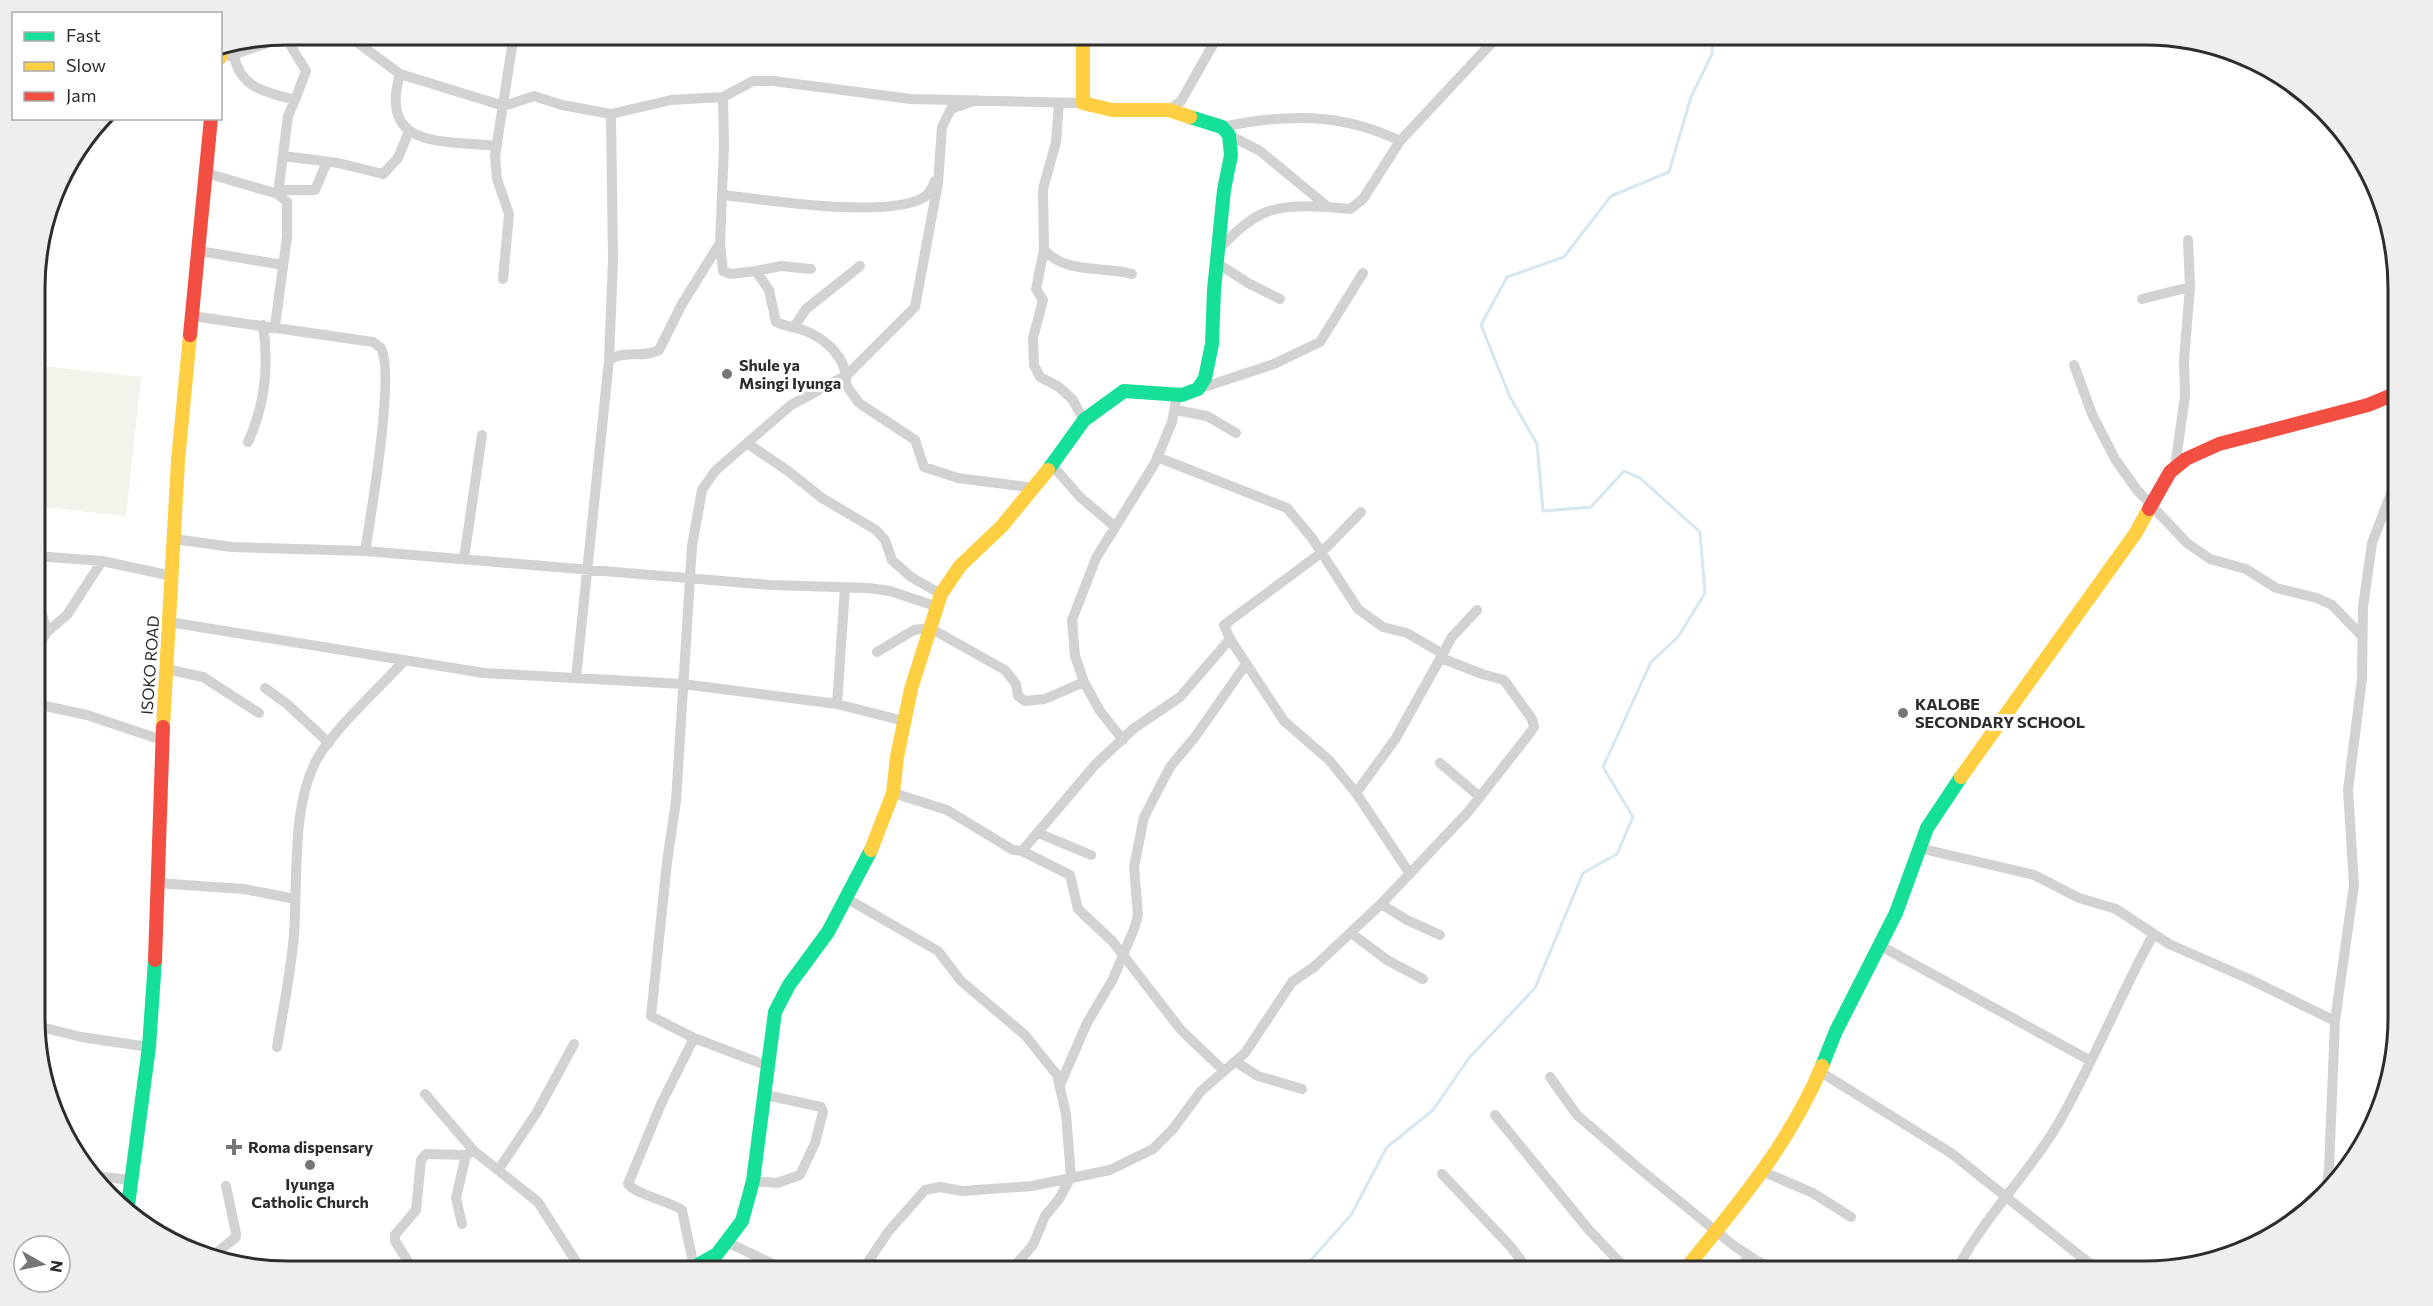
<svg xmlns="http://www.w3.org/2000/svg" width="2433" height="1306" font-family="Commissioner,sans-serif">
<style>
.green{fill:#f0f4eb}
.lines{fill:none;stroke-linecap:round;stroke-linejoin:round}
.stream{stroke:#d6e7f2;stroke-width:3}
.street{stroke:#d2d2d2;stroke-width:10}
.fast{stroke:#16e098;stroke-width:14}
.slow{stroke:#ffcf43;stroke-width:14}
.jam{stroke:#f24e42;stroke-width:14}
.poi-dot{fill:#767676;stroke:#fff;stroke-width:2}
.labels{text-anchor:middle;stroke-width:6;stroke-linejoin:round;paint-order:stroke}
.poi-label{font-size:16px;font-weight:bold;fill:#2d2d2d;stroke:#fff;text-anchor:start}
.street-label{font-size:16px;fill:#2d2d2d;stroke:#fff}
.rim{fill:none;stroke:#2d2d2d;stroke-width:3}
</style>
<rect width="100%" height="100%" fill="#fff"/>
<path class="green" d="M43 366 141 377 126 516 36 506 35 434Z"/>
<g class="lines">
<path class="stream" d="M1301 1271 1351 1215 1387 1147 1433 1110 1469 1058 1535 988 1583 873 1617 854 1633 817 1603 767 1651 662 1678 637 1705 593 1700 532 1640 478 1624 471 1591 507 1543 511 1537 444 1510 397 1481 325 1507 277 1564 257 1611 196 1669 172 1691 97 1712 54 1713 34"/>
<path class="street" d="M346 34 400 74 504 106 534 96 562 105 611 114 671 100 723 97 753 81H773L911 99 1083 103
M229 56 294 34
M234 56C241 89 266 92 295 100L306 71 286 38
M400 74C378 150 444 140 497 146
M1059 103 1056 142 1043 189 1044 250 1036 289 1043 300 1033 338 1034 365 1040 377 1059 387 1072 399 1084 420
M1169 110 1181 101 1219 34
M1222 127C1285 114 1341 112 1400 141
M1229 135 1260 151 1328 207 1350 209 1363 199 1400 141 1500 34
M283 156 338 163 383 174 398 158 409 131
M206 173 278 194 287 202V237L275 326
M279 190H315L327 162
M278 194 288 116 295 100
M723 195C770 200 879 218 921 199 928 196 932 189 935 181
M720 243 723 271 731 274 756 271 769 290 776 322C784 326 794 327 803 330 826 338 849 360 846 385L859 403 915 440 924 467 958 478 1035 488
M1044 250C1066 274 1102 266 1132 274
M1218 250C1257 209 1272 204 1328 207
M199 251 283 265
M1217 263 1248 283 1280 299
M756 271 781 266 811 269
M503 279 509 214 497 179 495 156 514 34
M2142 299 2190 287
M192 316 373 342 381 348C395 375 371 515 365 551
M794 327 806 309 860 266
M609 360C626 349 642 359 659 350L682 304 720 243 724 146 723 97
M2074 365 2092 414 2115 459 2137 490 2187 543 2210 559 2246 569 2276 588 2317 598 2332 605 2361 635
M1198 389 1274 364 1320 342 1363 273
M1175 410 1207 416 1236 433
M248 442C265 405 269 365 263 325
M747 443 788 471 822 498 876 530 885 540 892 560 911 577 941 594
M1157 457 1287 508 1312 538 1358 609 1383 627 1407 633 1443 654
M1052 465 1080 497 1114 526
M2175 467 2185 396 2184 360 2190 287 2188 240
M1361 512 1321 553 1224 625 1230 639 1284 721 1329 760 1356 793 1410 874
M174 539 232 547 365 551 770 585 869 588 890 591 935 606
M36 556 102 561 172 576
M464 559 482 435
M36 593 47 632 36 650
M169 622 484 673 683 684 837 704 904 721
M47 632 67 615 102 561
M877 652 914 630 930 628 1005 670 1016 684 1018 696 1025 701 1045 699 1084 682
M166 669 203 677 259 713
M576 678 609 360 613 261 611 114
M265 688 287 704 329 743
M36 704 87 715 162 740
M837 704 845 587
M1123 740 1100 711 1084 682 1075 656 1072 620 1096 558 1155 463 1172 422 1177 395
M1440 763 1480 797
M893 793 947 810 1013 850 1022 851 1095 765 1133 729 1180 697 1230 639
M1356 793 1396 738 1452 637 1477 610
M1038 833 1091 855
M1919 848 2034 875 2079 898 2116 909 2169 944 2249 979 2335 1021
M1022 851 1070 875 1078 909 1113 942 1181 1030 1224 1071
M156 883 244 889 295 899
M846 898 938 951 961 981 1025 1035 1057 1075 1066 1114 1071 1177 1059 1199 1045 1216 1033 1245 1010 1271
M1381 904 1407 920 1440 935
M1351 933 1387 960 1423 979
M1879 945 2091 1061
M37 1026 81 1037 149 1047
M694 1038 661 1104 628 1184C635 1194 669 1201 682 1210L694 1267
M277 1047C283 1010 291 972 294 934 298 882 291 806 317 759 334 729 380 687 405 660
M1236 1062 1258 1076 1302 1089
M768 1066 694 1038 651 1016 667 862 676 801 692 546 702 490 715 471 791 405 847 375 915 307 938 183 942 127 951 109 976 100
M1819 1071 1951 1153 2099 1271
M1550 1077 1577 1115 1635 1165 1733 1245 1757 1261 1781 1271
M1060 1085 1087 1023 1113 979 1134 929 1138 915 1134 867 1144 817 1170 767 1195 737 1246 664
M425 1094 474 1151 538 1202 582 1271
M1495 1115 1589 1230 1628 1271
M499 1169 537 1112 574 1044
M1764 1172 1813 1193 1851 1217
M1442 1174 1511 1247 1529 1271
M92 1176 133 1180
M753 1181 777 1183 800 1175 815 1143 823 1112 821 1107 766 1095
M2326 1194 2329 1169 2335 1021 2354 885 2348 790 2362 679 2363 607 2372 543 2397 478
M462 1224 456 1198 466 1155
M727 1242 787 1271
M215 1254 236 1237V1233L226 1186
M705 1261 715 1271
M414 1271 395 1241V1235L416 1210 421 1160 426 1154 466 1155 474 1151
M862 1271 888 1232 925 1190 940 1187 962 1191 1032 1186 1110 1170 1153 1149 1173 1129 1201 1091 1245 1053 1292 982 1314 967 1381 904 1468 812 1530 733 1534 727 1532 719 1504 680 1482 674 1441 658
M1743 1271 1747 1254
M1956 1271C1983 1218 2028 1175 2058 1124 2093 1063 2119 997 2153 935"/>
<path class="fast" d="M1048 470 1084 420 1124 391 1182 395 1198 389 1205 378 1212 344 1214 290 1224 190 1231 155 1229 135 1222 127 1190 117
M1822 1066 1836 1031 1896 913 1927 828 1961 777
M127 1213 149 1047 155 960
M687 1271 717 1254 742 1221 753 1181 775 1012 789 985 828 932 871 850"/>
<path class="slow" d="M1083 34V103L1112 110H1169L1190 117
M220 58 223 47
M163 727 178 461 190 335
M1961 777 2135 534 2149 509
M871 850 893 793 897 757 911 689 941 594 960 566 1002 526 1048 470
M1684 1271C1737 1205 1789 1145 1822 1066"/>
<path class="jam" d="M190 335 211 118
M2149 509 2170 472 2186 459 2219 444 2368 405 2397 393
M155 960 163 727"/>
</g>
<g class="poi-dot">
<circle cx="727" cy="374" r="6"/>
<circle cx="1903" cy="713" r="6"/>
<path d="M231 1138h6v6h6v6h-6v6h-6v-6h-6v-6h6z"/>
<circle cx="310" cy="1165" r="6"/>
</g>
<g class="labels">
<g class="poi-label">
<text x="739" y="371">Shule ya<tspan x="739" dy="18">Msingi Iyunga</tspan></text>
<text x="1915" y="710">KALOBE<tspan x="1915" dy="18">SECONDARY SCHOOL</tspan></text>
<text x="248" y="1153">Roma dispensary</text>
<text x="310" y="1190" text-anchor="middle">Iyunga<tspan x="310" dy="18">Catholic Church</tspan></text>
</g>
<g class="street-label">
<text transform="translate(150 665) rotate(-86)" y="6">ISOKO ROAD</text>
</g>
</g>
<path d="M0 0H2433V1306H0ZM288 45H2145A243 243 0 0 1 2388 288V1018A243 243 0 0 1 2145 1261H288A243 243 0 0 1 45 1018V288A243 243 0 0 1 288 45Z" fill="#eee" fill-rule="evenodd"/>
<path class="rim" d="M288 45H2145A243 243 0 0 1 2388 288V1018A243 243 0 0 1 2145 1261H288A243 243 0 0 1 45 1018V288A243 243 0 0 1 288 45Z"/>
<rect x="12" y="12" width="210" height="108" fill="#ffffff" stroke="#ababab" stroke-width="1.5"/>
<rect x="24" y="32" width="30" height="9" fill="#16e098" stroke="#ababab" stroke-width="1.5"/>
<text x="66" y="42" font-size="18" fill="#2d2d2d">Fast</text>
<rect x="24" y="62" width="30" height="9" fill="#ffcf43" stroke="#ababab" stroke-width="1.5"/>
<text x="66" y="72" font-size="18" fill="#2d2d2d">Slow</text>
<rect x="24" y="92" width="30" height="9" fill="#f24e42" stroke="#ababab" stroke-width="1.5"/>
<text x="66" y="102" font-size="18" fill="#2d2d2d">Jam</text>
<g transform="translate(42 1264) rotate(99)"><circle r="28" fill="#ffffff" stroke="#ababab" stroke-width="1.5"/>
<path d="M0-4.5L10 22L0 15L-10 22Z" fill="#767676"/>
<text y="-9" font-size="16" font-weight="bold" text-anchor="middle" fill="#2d2d2d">N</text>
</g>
</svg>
